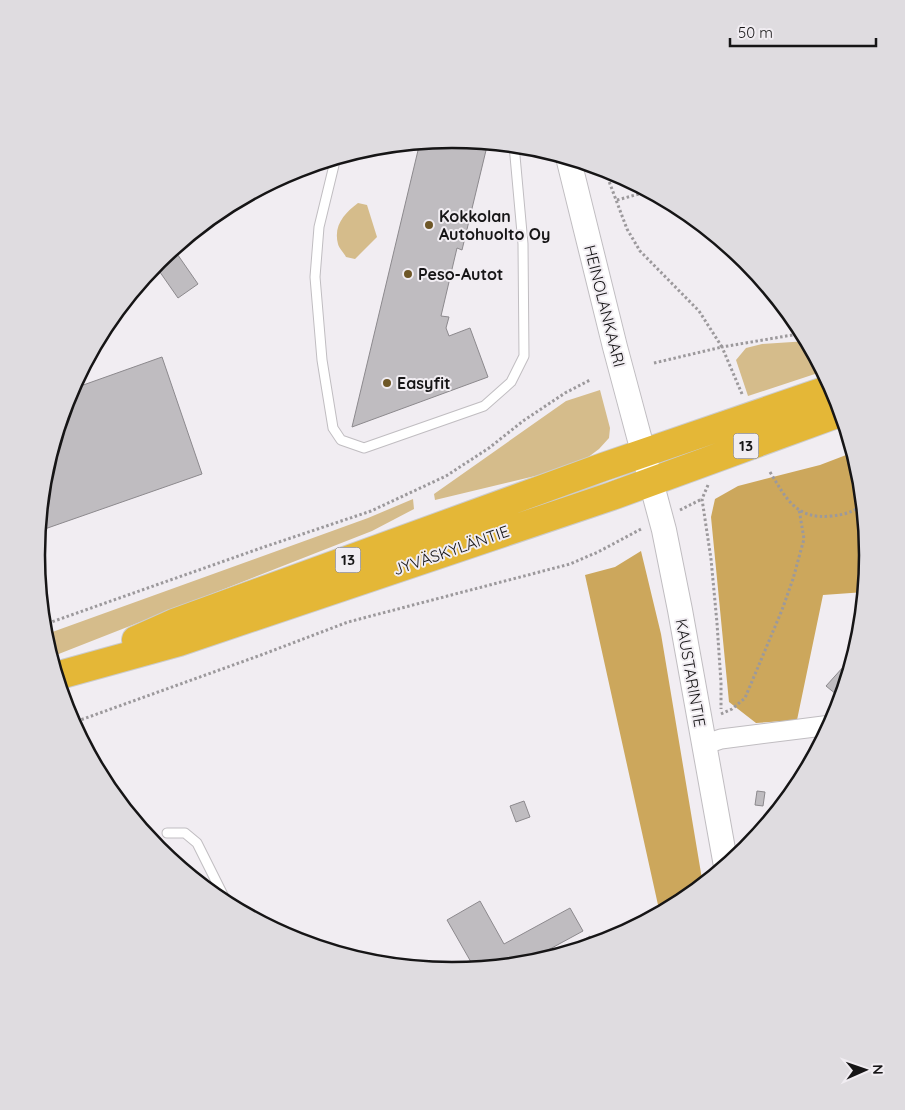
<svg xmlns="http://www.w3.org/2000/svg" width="905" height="1110" font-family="Quicksand,sans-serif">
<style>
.green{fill:#d5bc8b}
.forest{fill:#cca75c}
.building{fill:#bfbcc0;stroke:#8c898d}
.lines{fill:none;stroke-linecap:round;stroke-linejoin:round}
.service-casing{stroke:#c0bdc1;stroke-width:11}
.minor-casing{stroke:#c0bdc1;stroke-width:21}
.tertiary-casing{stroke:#c0bdc1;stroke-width:26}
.trunk-casing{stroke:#ccc;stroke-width:30}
.path{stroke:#9c999c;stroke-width:3;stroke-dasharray:2.5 2.5;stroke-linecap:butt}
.service{stroke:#fff;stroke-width:9}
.minor{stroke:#fff;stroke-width:19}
.tertiary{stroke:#fff;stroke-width:24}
.trunk{stroke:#e4b737;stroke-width:28}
.poi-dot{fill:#6e5727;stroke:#f1edf2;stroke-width:2}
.labels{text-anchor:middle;stroke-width:4;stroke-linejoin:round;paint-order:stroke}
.shield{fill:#f1edf2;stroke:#585658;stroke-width:1}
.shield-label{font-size:15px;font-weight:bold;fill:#161516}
.poi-label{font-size:16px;font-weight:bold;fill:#161516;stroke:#f1edf2;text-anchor:start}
.street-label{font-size:16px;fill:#161516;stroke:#f1edf2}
.rim{fill:none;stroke:#161516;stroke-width:2.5}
</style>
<rect width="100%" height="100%" fill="#f1edf2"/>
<path class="green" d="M358 203 367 205 377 237 355 259 346 257C344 253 339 248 338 244 333 225 345 213 358 203Z
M808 341 824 371 748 396 736 360 746 348 762 344Z
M600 390 610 428 609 438 599 449 583 461 556 471 435 500 434 494 566 401Z
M413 499 414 509 372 531 51 657 44 635 368 518Z"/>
<path class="forest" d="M854 452 861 474 869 555 865 592 823 595 797 720 756 723 729 702 711 517 715 499 738 486 820 465Z
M641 551 661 634 703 885 684 901 660 914 585 575 615 567Z"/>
<path class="building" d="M453 139 488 142 462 250 457 248 441 316 449 317 446 328 449 336 470 328 488 377 352 427 420 142Z
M173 248 198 284 178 298 155 265Z
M124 302 128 308 108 321Z
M162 357 202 474 39 531 44 474 68 395 72 389Z
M853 656 854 657 842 699 826 686Z
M792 786 798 787 789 798Z
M757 791 765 792 763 806 755 805Z
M524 801 530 817 516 822 510 806Z
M169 853 174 863 165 855Z
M480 901 504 944 570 908 583 931 526 962 527 964 475 969 447 920Z
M590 936 595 945 566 953 565 951Z"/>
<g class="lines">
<g class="service-casing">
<path id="service" d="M336 157 319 227 315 277 322 360 333 428 341 440 364 448 484 406 511 382 524 356 523 244 514 145
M167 833H185L197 843 228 905"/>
</g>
<g class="minor-casing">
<path id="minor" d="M703 745 721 739 831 725"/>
</g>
<g class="tertiary-casing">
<path id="tertiary" d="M568 157 615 347 664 530 680 610 726 866"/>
</g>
<g class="trunk-casing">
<path id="trunk" d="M136 640 174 623 603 467 833 388
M56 676 179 642 612 496 842 412"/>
</g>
<path class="path" d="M604 168 627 229 640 251 699 311 722 347 654 363
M617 200 650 191
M742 394 722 347 804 333
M770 472C786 498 796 520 831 516 844 515 853 512 864 504
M708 485 702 499 711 559 717 623 721 683V709
M680 510 702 499
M43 625 261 548 371 511 446 476 489 448 523 421 565 393 590 380
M721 714 732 709 745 698 782 610 793 579 804 539 799 509
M72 723 261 655 348 622 570 564 598 552 643 528"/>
<use href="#service" class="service"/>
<use href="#minor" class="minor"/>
<use href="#tertiary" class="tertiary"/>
<use href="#trunk" class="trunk"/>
</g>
<g class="poi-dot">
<circle cx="429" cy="225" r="5"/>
<circle cx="408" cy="274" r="5"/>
<circle cx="387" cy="383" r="5"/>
</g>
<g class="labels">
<g class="shield">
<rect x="733.5" y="433.5" width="25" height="25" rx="4"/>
<rect x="335.5" y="547.5" width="25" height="25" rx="4"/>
</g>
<g class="shield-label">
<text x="746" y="451">13</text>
<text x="348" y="565">13</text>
</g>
<g class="poi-label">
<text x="439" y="222">Kokkolan<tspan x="439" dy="18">Autohuolto Oy</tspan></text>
<text x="418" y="280">Peso-Autot</text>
<text x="397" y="389">Easyfit</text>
</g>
<g class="street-label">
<text transform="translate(605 306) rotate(76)" y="6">HEINOLANKAARI</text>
<text transform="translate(451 550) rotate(-19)" y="6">JYVÄSKYLÄNTIE</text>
<text transform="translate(691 673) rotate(80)" y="6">KAUSTARINTIE</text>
</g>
</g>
<path d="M0 0H905V1110H0ZM45 555a407 407 0 1 1 814 0a407 407 0 1 1-814 0Z" fill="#dfdce0" fill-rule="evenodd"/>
<path class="rim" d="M45 555a407 407 0 1 1 814 0a407 407 0 1 1-814 0Z"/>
<g transform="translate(865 1070) rotate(88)" stroke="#f1edf2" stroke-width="4" paint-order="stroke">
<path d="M0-4L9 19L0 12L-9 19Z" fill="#161516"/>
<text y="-8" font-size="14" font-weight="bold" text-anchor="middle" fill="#161516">N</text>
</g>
<path d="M730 38v8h146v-8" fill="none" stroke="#161516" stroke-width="2.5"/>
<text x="738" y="38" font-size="15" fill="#161516" stroke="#f1edf2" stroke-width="4" paint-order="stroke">50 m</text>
</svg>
